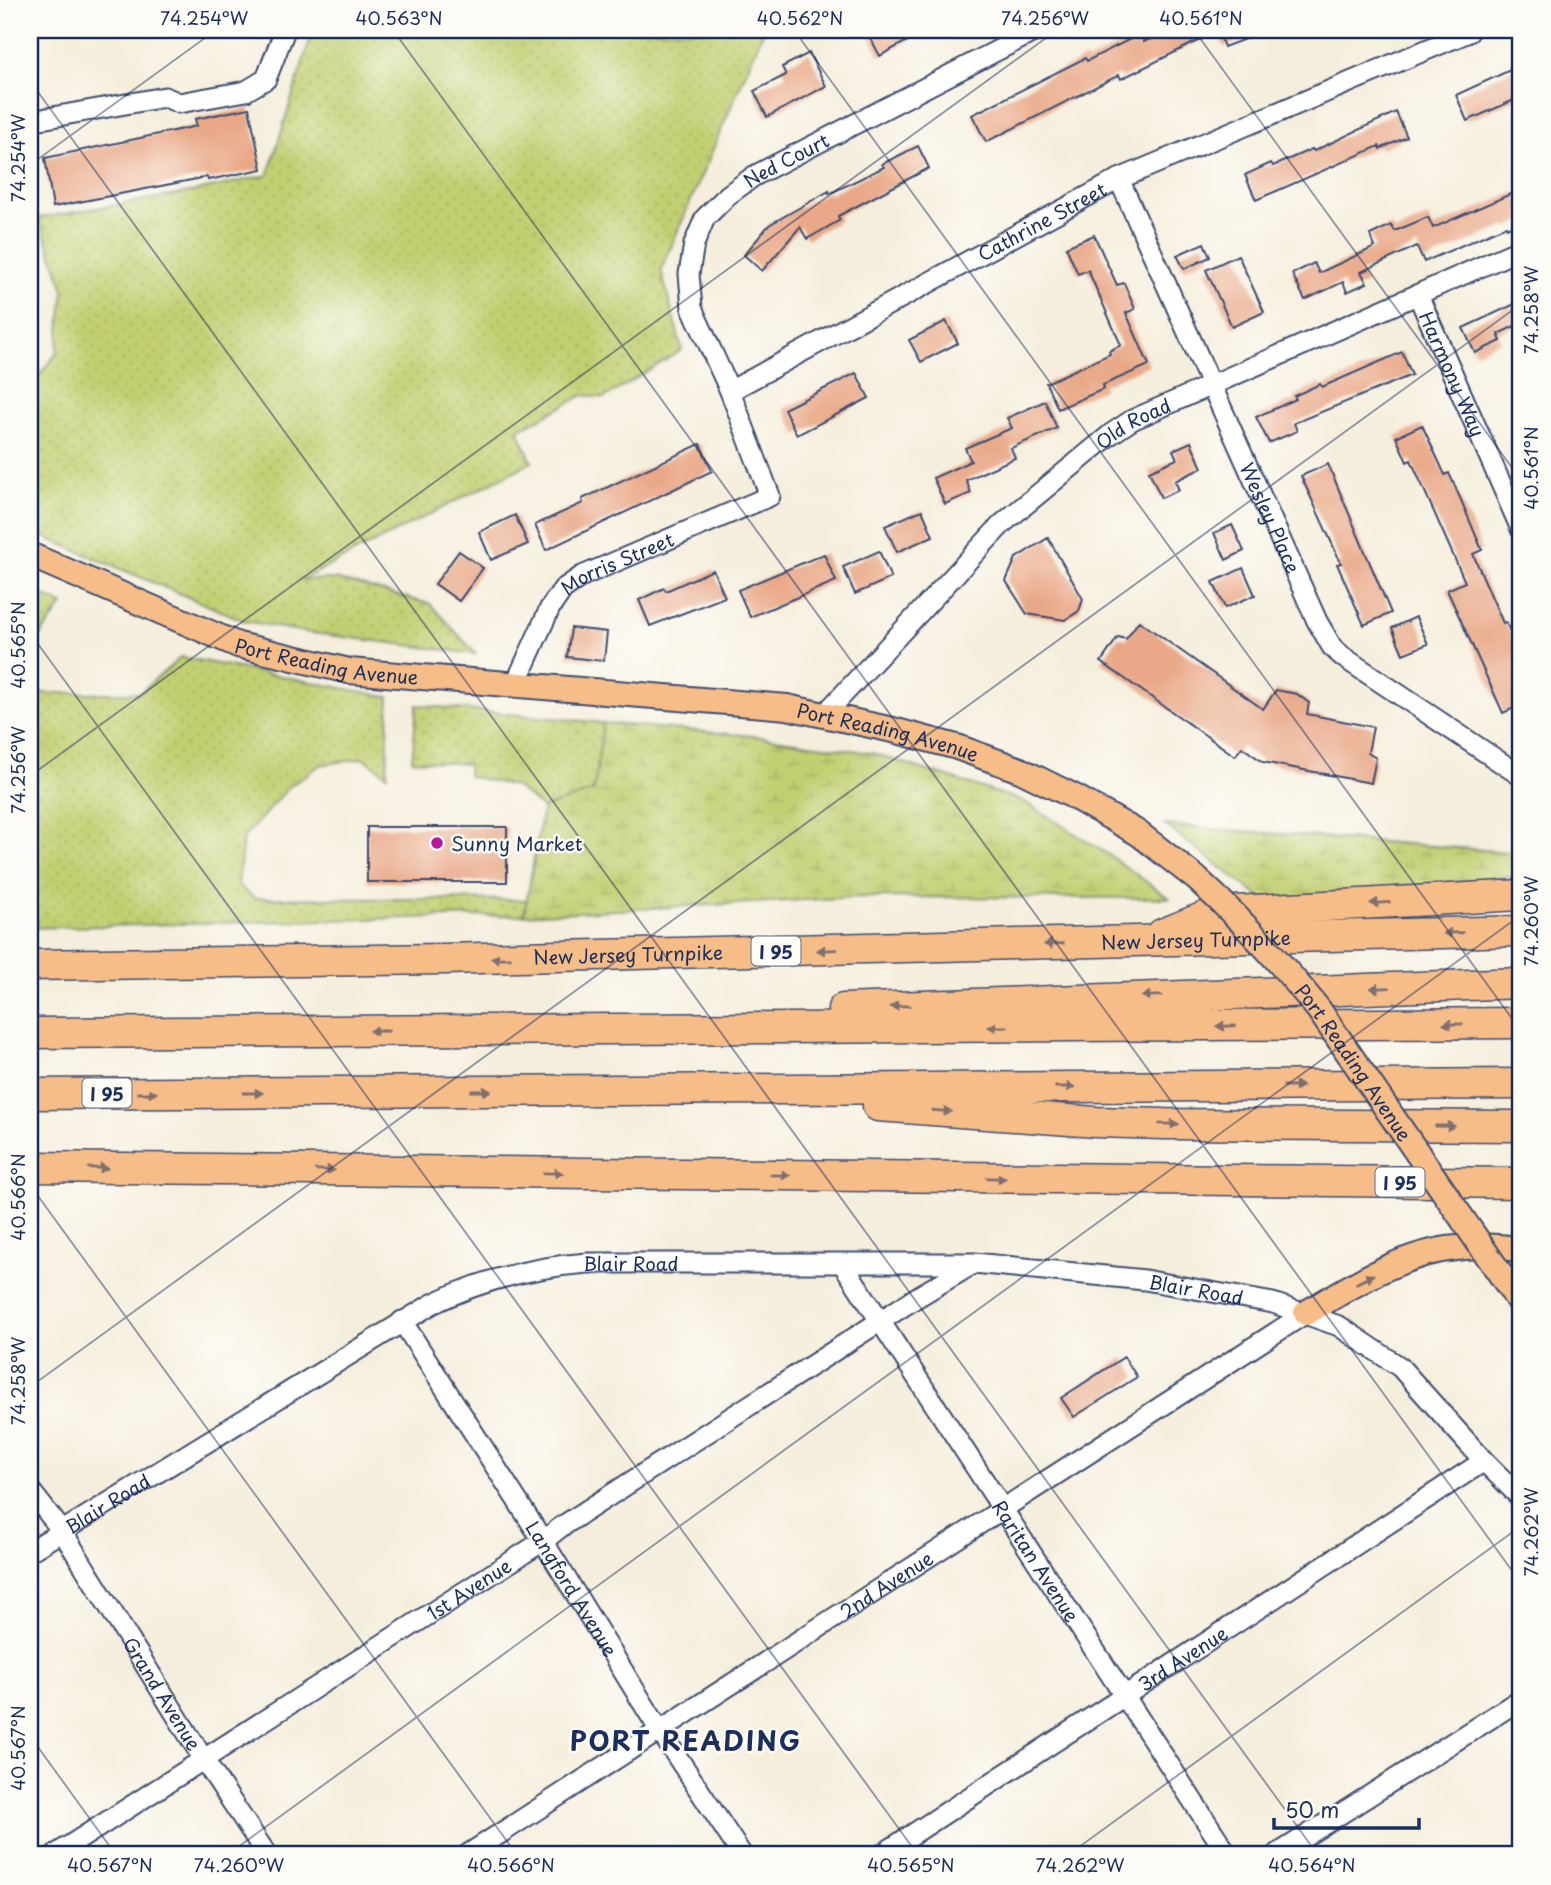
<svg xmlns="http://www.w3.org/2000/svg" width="1551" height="1885" font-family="'Playpen Sans',sans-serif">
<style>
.green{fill:url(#green-dots);stroke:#6e7f68;stroke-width:2}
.wetland{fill:url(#wetland-marsh);stroke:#6e7f68;stroke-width:2}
.building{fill:#e9a887}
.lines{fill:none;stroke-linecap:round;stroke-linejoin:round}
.minor-casing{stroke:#3c4c71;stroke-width:23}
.major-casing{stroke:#3c4c71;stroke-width:28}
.highway-casing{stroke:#3c4c71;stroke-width:33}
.minor{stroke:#fff;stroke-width:19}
.major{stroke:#f7bd88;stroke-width:24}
.highway{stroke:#f7bd88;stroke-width:30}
.major-bridge-casing{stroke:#3c4c71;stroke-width:28;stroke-linecap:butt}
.major-bridge{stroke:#f7bd88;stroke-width:24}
.oneway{fill:#7e6f71}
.ticks{fill:none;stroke:#1b2f5e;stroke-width:2;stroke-opacity:0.45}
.poi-dot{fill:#b5179e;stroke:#fdfcf7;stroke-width:2.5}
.labels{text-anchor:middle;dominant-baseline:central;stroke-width:5;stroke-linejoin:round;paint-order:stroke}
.shield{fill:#fdfcf7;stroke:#5f6c8c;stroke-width:2}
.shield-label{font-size:18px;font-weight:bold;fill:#1b2f5e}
.street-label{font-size:19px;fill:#1b2f5e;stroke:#fdfcf7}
.poi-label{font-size:19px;fill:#1b2f5e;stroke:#fdfcf7;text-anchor:start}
.district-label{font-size:26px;font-weight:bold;letter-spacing:2px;fill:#1b2f5e;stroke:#fdfcf7}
.neatline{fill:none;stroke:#1b2f5e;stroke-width:2.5}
.ticks-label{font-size:18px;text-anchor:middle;fill:#1b2f5e}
</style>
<defs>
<pattern id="green-dots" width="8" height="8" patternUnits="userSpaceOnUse" patternTransform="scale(1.75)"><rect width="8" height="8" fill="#c2cf71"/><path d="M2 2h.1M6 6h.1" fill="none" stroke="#a6b264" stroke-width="1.8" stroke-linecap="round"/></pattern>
<pattern id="wetland-marsh" width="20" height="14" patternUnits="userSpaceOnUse" patternTransform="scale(1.75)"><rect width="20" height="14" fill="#c2cf71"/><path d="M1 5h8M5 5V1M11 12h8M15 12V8" fill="none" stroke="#a6b264"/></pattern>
</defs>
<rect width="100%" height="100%" fill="#fdfcf7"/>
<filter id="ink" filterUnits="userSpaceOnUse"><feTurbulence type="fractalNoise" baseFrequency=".0143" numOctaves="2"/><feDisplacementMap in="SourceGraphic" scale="14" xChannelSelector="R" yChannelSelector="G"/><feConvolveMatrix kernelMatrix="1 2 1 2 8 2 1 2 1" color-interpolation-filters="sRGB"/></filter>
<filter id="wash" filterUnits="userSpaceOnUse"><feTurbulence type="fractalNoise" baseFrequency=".00686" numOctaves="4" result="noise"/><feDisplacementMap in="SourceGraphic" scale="28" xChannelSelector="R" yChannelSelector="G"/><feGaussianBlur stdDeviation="1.57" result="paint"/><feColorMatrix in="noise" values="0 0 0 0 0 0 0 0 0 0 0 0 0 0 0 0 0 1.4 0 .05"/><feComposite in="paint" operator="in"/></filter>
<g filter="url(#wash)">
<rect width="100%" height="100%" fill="#f5eedc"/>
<!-- green -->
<path class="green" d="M313,30H764L661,270L682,350L604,398L583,395L518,430L532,462L301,580L335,579L430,604L476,654L304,632L245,621L30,531V386L57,353L64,290L39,218L192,192L268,175Z
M30,589L63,605L30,649Z
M181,657L389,697L387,775L364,758L320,765L290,786L243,838L238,885L254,898L527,900L524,915L30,928V693H140Z
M417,705L603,723L594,791L543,808L514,786L468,776V764L412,760Z"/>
<!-- wetland -->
<path class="wetland" d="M603,723L754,736L872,753L1023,801L1112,857L1169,898L860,897L524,915L543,808L594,791Z
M1165,825L1521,853V876L1265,901Z"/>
<g id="blocks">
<!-- building -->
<path class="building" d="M866,30H927L880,56Z
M1169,30L1266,31L1224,47L1218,31L1121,79L1119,75L986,142L972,115L1085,58L1087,61L1140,34L1144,42Z
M809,53L826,86L767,117L754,91L786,75L782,67Z
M1521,65V97L1467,121L1456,95Z
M249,108L262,169L208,180L207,177L53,207L45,158L197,126L195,119Z
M1396,112L1407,137L1380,149L1379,146L1256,200L1245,175L1271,163L1273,166L1312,149L1314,151Z
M918,146L929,168L838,216L840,220L807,239L800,227L762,271L744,255L769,225L829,191V194L884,167L882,164Z
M1515,192L1521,205V221L1507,228L1506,226L1424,262L1417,246L1361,272L1367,283L1347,292L1343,282L1305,300L1292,274L1314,263L1319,273L1375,247L1370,235L1391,225L1395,231L1428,217L1433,228Z
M1094,235L1117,285L1124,283L1135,309L1126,313L1149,365L1103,385L1104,389L1058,409L1046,383L1110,354L1109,351L1121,345L1088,270L1078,274L1066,247Z
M1204,243L1210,257L1184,269L1177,255Z
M1238,255L1264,312L1232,327L1206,270Z
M1521,301V323L1498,334L1501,341L1475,353L1463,328Z
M946,321L958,343L921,362L909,340Z
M1402,352L1412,375L1294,423L1297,431L1269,443L1256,417L1296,399L1294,396L1320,384L1322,387Z
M856,373L869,398L797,435L784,409Z
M1045,401L1057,428L1011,448L1015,458L966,480L971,493L945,504L933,478L971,461L965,448L1012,428L1007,418Z
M1422,425L1445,475L1449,473L1461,500L1482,550L1473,554L1503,623L1506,622L1521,655V705L1503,713L1447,590L1465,582L1411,460L1407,462L1396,437Z
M1191,442L1202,468L1175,481L1179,490L1161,498L1149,471L1177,459L1173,450Z
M700,444L712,471L546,550L535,525L583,503L582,499Z
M1328,464L1391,613L1364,625L1337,564L1341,563L1301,476Z
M922,510L933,536L897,552L885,526Z
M515,515L528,544L491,560L479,532Z
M1232,525L1244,551L1226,560L1214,533Z
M1048,538L1083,599L1079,611L1065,620L1027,614L1006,581L1016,558Z
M459,551L483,568L459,601L435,584Z
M879,551L891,578L855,594L843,567Z
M824,554L836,581L750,617L738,590Z
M1243,568L1255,595L1225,608L1213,582Z
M713,570L725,597L650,626L639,600L664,588L666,591Z
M1416,617L1428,644L1403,654L1392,628Z
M1139,621L1263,709L1276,690L1297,694L1309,703L1307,714L1373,727L1368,753L1376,758L1371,783L1263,762L1242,747L1235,756L1101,662L1118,637L1126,639Z
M571,628L607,632L604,661L567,657Z
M367,827H507V882H367Z
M1124,1357L1137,1377L1074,1417L1061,1398Z"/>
</g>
</g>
<g filter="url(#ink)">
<use href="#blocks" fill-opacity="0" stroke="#3c4c71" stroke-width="2"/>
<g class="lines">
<defs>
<g id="minor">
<path d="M30,121L165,97L179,103L246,91L266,79L285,30"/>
<path id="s1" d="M1119,179L1317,621L1332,647L1343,657L1521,776"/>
<path id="s2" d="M1418,295L1521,529"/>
<path id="s3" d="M730,391L1119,179L1469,32"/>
<path id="s4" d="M515,685L550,608L563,589L582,576L770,496L730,391L692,308L689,274L694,244L705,218L728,195L754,176L1037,30"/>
<path id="s5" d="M824,715L1002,524L1111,434L1132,420L1521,249"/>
<path id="s6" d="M843,1264L1228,1855"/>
<path id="s7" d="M402,1321L543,1541L660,1731L742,1855"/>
<path id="s8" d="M30,1490L62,1531L204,1760L267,1855"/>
<path id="s9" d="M30,1551L432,1304C482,1280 532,1267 588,1263H974L1145,1280L1273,1303L1339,1326L1400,1367L1484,1461L1521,1498"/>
<path id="s10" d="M55,1855L543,1541L561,1527L919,1296L973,1264"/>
<path id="s11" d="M467,1855L1306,1313"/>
<path id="s12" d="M881,1855L1484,1461"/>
<path d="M1276,1855L1521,1699"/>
</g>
<g id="major">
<path id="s13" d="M30,555L238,645L349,671L787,707L893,730L957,747L1020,770L1075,797L1138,833L1197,879"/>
<path d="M1510,1288L1521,1305"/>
<path d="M1306,1313C1352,1286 1401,1253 1456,1248C1478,1245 1499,1247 1521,1249"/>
</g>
<g id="highway">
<path d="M1162,934L1217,912L1521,895"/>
<path id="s14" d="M30,965L444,959L1521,931"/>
<path d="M843,1009L1521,983"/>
<path d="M30,1033L1521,1023"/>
<path d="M30,1094L1521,1084"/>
<path d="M878,1106L1096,1122L1164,1124L1521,1126"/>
<path d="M30,1167L1521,1183"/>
</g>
</defs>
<!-- minor casing -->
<use href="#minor" class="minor-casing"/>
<!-- major casing -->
<use href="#major" class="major-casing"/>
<!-- highway casing -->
<use href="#highway" class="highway-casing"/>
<!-- minor -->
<use href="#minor" class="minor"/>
<!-- major -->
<use href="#major" class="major"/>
<!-- highway -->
<use href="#highway" class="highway"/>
<defs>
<g id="major-bridge">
<path id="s15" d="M1197,879C1244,922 1280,961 1319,1010L1510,1288"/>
</g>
</defs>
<!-- major-bridge casing -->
<use href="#major-bridge" class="major-bridge-casing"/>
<!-- major-bridge -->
<use href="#major-bridge" class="major-bridge"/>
</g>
<!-- one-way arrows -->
<defs><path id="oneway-solid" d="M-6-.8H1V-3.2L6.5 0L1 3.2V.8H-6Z" transform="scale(1.75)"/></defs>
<g class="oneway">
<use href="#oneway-solid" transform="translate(1380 903) rotate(177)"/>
<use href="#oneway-solid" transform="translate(1453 933) rotate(178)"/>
<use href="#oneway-solid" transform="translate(1054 944) rotate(178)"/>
<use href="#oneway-solid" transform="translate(827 950) rotate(178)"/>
<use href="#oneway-solid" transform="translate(501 958) rotate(179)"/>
<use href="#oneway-solid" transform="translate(1380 988) rotate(178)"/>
<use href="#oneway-solid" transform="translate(1152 996) rotate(178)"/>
<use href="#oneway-solid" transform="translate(900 1006) rotate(178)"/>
<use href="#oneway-solid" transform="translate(1453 1024) rotate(179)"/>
<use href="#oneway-solid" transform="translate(1226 1026) rotate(179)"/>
<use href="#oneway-solid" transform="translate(998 1027) rotate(180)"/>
<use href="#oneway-solid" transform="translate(379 1031) rotate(180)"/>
<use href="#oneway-solid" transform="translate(1293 1086)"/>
<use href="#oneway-solid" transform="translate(1065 1087)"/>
<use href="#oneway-solid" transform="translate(481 1091)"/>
<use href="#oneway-solid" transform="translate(147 1093)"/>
<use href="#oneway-solid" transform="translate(253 1093)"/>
<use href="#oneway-solid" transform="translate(942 1111) rotate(4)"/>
<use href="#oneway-solid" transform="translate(1169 1124) rotate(1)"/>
<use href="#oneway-solid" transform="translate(1445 1126)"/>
<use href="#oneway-solid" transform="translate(98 1168) rotate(1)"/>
<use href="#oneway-solid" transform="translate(325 1170) rotate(1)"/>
<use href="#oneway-solid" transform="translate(553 1173) rotate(1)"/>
<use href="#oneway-solid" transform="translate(780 1175) rotate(1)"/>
<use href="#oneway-solid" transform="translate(996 1178) rotate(1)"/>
<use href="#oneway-solid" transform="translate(1365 1279) rotate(-27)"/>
</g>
</g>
<!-- ticks -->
<path class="ticks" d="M393,30L1521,1583M794,30L1521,1031M1194,30L1521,480M30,81L1318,1855M30,165L216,30M30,633L918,1855M30,776L1057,30M30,1185L517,1855M30,1387L1521,304M30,1736L116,1855M227,1855L1521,915M1068,1855L1521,1526"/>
<!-- markers -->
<circle class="poi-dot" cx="437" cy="843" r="7"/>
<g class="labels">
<!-- shield labels -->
<g class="shield">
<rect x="751.5" y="936.5" width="49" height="29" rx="5"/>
<rect x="82.5" y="1078.5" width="49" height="29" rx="5"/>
<rect x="1375.5" y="1167.5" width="49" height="29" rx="5"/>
</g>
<g class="shield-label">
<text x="776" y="951">I 95</text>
<text x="107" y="1093">I 95</text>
<text x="1400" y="1182">I 95</text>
</g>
<!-- street labels -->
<g class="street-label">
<text stroke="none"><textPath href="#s4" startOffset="732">Ned Court</textPath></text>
<text stroke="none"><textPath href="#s3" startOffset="355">Cathrine Street</textPath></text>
<text stroke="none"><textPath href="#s2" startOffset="86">Harmony Way</textPath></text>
<text stroke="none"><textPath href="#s5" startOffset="427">Old Road</textPath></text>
<text stroke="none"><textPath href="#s1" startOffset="371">Wesley Place</textPath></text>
<text stroke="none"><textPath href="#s4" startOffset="168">Morris Street</textPath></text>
<text stroke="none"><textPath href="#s13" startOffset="317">Port Reading Avenue</textPath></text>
<text stroke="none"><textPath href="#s13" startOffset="884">Port Reading Avenue</textPath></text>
<text stroke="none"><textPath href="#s14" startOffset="1166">New Jersey Turnpike</textPath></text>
<text stroke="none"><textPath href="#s14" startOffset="598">New Jersey Turnpike</textPath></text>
<text stroke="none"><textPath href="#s15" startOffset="242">Port Reading Avenue</textPath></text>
<text stroke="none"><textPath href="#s9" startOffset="677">Blair Road</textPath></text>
<text stroke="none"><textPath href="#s9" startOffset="1244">Blair Road</textPath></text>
<text stroke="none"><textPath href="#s9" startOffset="91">Blair Road</textPath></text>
<text stroke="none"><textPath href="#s6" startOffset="354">Raritan Avenue</textPath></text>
<text stroke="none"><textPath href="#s11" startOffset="499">2nd Avenue</textPath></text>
<text stroke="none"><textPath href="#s7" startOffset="317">Langford Avenue</textPath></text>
<text stroke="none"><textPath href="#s10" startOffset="492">1st Avenue</textPath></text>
<text stroke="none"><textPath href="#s12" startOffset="360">3rd Avenue</textPath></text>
<text stroke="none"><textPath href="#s8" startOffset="243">Grand Avenue</textPath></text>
</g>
<!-- poi labels -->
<g class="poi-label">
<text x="451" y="843">Sunny Market</text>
</g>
<!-- district labels -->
<g class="district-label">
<text x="686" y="1740">PORT READING</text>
</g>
</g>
<!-- margin -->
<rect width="1551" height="1885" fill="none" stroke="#fdfcf7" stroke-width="77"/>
<!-- scale -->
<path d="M1274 1818v10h145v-10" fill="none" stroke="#1b2f5e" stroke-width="3.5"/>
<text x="1285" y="1818" font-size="21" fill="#1b2f5e" stroke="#fdfcf7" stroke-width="5" paint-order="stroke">50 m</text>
<rect x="38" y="38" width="1474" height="1808" class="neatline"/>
<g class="ticks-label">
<text x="204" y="25">74.254°W</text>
<text x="399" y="25">40.563°N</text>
<text x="800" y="25">40.562°N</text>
<text x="1045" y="25">74.256°W</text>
<text x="1201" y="25">40.561°N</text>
<text transform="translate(19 158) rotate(-90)" y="6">74.254°W</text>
<text transform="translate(1532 310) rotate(-90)" y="6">74.258°W</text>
<text transform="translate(1532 468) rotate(-90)" y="6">40.561°N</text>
<text transform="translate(19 645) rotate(-90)" y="6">40.565°N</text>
<text transform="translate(19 770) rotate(-90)" y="6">74.256°W</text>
<text transform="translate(1532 921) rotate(-90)" y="6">74.260°W</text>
<text transform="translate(19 1197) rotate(-90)" y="6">40.566°N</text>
<text transform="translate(19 1381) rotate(-90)" y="6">74.258°W</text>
<text transform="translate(1532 1532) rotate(-90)" y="6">74.262°W</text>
<text transform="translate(19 1748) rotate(-90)" y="6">40.567°N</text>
<text x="110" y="1872">40.567°N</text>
<text x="239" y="1872">74.260°W</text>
<text x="511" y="1872">40.566°N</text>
<text x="911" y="1872">40.565°N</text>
<text x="1080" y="1872">74.262°W</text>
<text x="1312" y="1872">40.564°N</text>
</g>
</svg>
